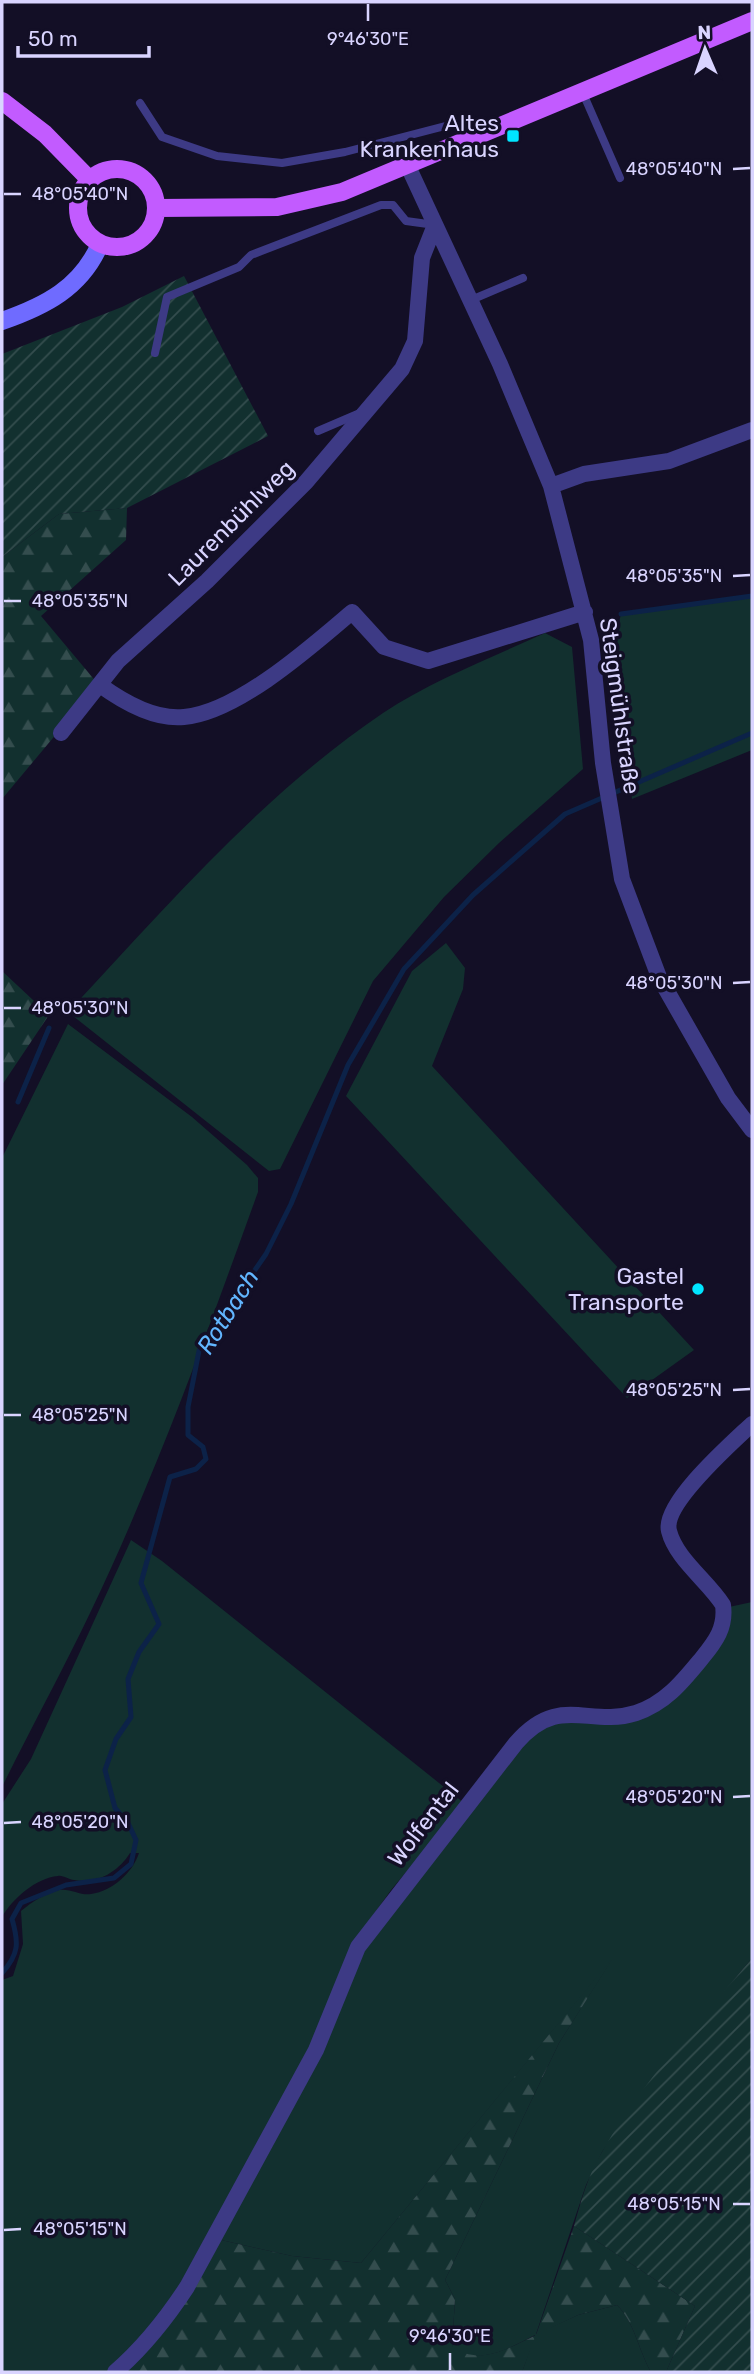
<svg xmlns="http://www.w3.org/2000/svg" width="754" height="2374" font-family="Rubik,sans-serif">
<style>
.grass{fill:#12302f}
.forest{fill:url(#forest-firs)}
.garden{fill:url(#garden-furrows)}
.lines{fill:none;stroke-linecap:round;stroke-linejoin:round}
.stream{stroke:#0c2248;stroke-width:5}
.lane{stroke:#3d3a85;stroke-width:8}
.street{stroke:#3d3a85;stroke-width:16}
.secondary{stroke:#6f6bff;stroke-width:18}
.primary{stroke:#c25bff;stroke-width:18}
.ticks{fill:none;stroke:#d9d4ff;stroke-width:2.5}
.poi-dot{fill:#00e5ff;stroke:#130f26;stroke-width:2.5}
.labels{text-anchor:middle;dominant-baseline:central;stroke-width:7;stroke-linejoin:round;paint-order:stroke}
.poi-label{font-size:23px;fill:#d9d4ff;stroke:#130f26;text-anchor:end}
.street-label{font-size:23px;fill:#d9d4ff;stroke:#130f26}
.water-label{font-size:24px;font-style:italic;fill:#62b6ff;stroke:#130f26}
.ticks-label{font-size:18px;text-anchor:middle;fill:#d9d4ff;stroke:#130f26;stroke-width:7;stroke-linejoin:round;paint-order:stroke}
</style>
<defs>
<pattern id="forest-firs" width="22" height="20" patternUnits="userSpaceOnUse" patternTransform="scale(1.75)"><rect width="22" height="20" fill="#12302f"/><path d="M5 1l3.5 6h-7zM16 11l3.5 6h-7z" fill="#344d4e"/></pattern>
<pattern id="garden-furrows" width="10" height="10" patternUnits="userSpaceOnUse" patternTransform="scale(1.75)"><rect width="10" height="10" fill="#12302f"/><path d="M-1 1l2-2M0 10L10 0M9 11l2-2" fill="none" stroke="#344d4e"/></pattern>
</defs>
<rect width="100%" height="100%" fill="#130f26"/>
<!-- grass -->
<path class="grass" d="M752,596V750L632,799L613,647L621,614Z
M545,633L572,647L583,769L499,843L444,897L373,981L280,1169L269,1171L68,1012C167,906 262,795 383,713C433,680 491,658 545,633Z
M446,943L465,968L463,989L432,1066L694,1350L627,1398L346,1096L412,971Z
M68,1024L192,1117L247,1165L258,1178V1192C207,1333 156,1475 91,1611C63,1670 31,1728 2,1787V1158Z
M131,1540L162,1561L464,1803L391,1890L356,1939L311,2046L186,2283L115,2372H2V1980L13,1976L23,1944L21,1911C32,1902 45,1893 59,1890C70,1888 81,1896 91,1894C113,1891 133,1872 139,1853H130C119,1871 97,1885 74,1880C69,1880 63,1875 58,1876C36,1878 12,1899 2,1917V1804L31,1759Z
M752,1602V1958L647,2086L602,2152L586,2185L536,2334L578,2315L617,2305C635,2323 638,2349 651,2372H522L535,2335C508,2349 480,2366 452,2348L455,2299L445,2280L559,2043L612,1959L361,2263L292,2256L221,2240L363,1949L533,1728L663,1705L729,1607Z"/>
<!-- forest -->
<path class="forest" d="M127,508L126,540L41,616L98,684L2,799V557L59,514Z
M2,971L49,1015L2,1085Z
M617,1952L559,2043L445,2280L455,2299L452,2347C480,2366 509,2348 536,2335L574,2226L695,2306L666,2372H651C638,2349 635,2323 617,2305L578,2315L536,2335L522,2372H120L221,2240L292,2256L361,2263Z"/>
<!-- garden -->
<path class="garden" d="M184,276L268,436L127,508L59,514L2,557V354L122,307Z
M752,1958V2372H666L695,2306L574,2226C581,2201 588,2175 602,2152C642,2081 701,2020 752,1958Z"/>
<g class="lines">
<!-- stream -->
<path class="stream" d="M621,614L752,596
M18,1102L49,1028
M2,1973C19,1954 19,1943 12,1919L21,1903L66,1885L114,1878L131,1864L136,1840L128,1823L115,1808L105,1770L116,1739L131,1717L128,1679L139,1652L159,1624L141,1583L170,1477L196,1469L206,1459L203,1447L188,1435V1407L199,1351L266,1254L291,1204L348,1065L404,969L473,895L565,814L752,733"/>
<!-- lane -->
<path class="lane" d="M582,91L620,178
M140,103L162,137L217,156L282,163L345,152L453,124L463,128L468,137
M471,300L523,278
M155,353L167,297L239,267L251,255L381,205H393L406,221L435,225
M318,431L360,413"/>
<!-- street -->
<path class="street" d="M407,164L500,364L551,486L591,640L603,763L622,879L659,977L728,1098L752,1130
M551,486L584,474L669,461L752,430
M100,685C122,701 155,720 184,717C237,713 312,646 352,612L384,647L428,661L585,612
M61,733L118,661L207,581L306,482L402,369L415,341L422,258L435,225
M115,2372C144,2347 166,2319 187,2287L316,2050L358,1947L516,1743C559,1693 588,1728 636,1713C666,1703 683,1681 702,1658C716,1641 726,1627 723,1605C708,1581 676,1559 669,1531C662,1504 732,1443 752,1424"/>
<!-- secondary -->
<path class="secondary" d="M2,321C45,306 81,288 100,244"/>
<!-- primary -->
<path class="primary" d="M2,101L45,134L90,180
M78 208a39 39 0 1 1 78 0a39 39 0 1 1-78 0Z
M157,208L277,207L342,192L752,21"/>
</g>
<!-- ticks -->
<path class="ticks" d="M368,4V21M733,169L750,168M4,194H21M733,576L750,575M4,601H21M733,983L750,982M4,1008H21M733,1390L750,1389M4,1415H21M733,1797L750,1796M4,1823L21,1822M733,2204H750M4,2230L21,2229M450,2353V2370"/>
<!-- markers -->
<g class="poi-dot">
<rect x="506" y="129" width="14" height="14" rx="3.5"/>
<circle cx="698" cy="1289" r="7"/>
</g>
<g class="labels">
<!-- poi labels -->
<g class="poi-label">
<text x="499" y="123">Altes<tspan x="499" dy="26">Krankenhaus</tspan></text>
<text x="684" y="1276">Gastel<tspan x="684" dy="26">Transporte</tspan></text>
</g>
<!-- street labels -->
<g class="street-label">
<text transform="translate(231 523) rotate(-45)">Laurenbühlweg</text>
<text transform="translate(620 706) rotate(82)">Steigmühlstraße</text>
<text transform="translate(423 1824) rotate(-52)">Wolfental</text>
</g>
<!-- water labels -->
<g class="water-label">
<text transform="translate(228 1312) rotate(-58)">Rotbach</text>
</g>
</g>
<g class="ticks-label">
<text x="368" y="45">9°46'30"E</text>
<text x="674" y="175">48°05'40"N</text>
<text x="80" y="200">48°05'40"N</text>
<text x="674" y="582">48°05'35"N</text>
<text x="80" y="607">48°05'35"N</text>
<text x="674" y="989">48°05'30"N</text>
<text x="80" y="1014">48°05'30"N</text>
<text x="674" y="1396">48°05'25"N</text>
<text x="80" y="1421">48°05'25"N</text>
<text x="674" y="1803">48°05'20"N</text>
<text x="80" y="1828">48°05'20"N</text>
<text x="674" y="2210">48°05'15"N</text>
<text x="80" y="2235">48°05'15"N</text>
<text x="450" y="2342">9°46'30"E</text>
</g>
<!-- border -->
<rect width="754" height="2374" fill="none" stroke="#d9d4ff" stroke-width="7"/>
<!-- north arrow -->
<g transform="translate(705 49) rotate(358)" stroke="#130f26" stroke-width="5" paint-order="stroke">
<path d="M0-5L12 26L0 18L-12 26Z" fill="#d9d4ff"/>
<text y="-10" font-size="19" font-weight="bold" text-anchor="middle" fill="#d9d4ff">N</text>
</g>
<!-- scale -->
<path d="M18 46v10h131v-10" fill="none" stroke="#d9d4ff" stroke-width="3.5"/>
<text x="28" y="46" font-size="21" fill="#d9d4ff" stroke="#130f26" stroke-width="5" paint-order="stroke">50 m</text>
</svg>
